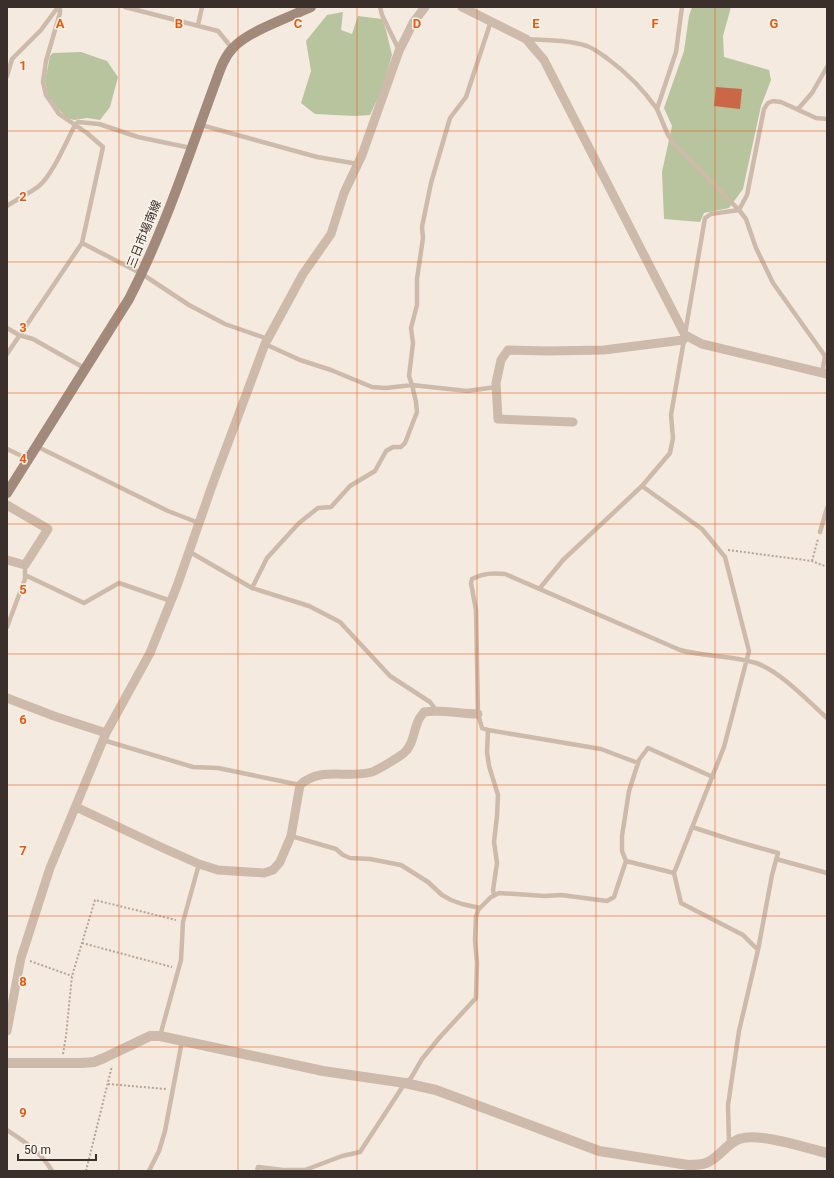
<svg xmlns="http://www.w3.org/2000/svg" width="834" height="1178" font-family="Roboto,'Noto Sans JP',sans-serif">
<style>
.green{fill:#b8c49e}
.building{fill:#ca6747}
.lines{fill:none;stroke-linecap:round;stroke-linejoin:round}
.path{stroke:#b9a494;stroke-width:2;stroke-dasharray:2 2;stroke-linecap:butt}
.service{stroke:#cdbaaa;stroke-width:4.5}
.minor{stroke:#cdbaaa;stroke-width:9}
.tertiary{stroke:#cdbaaa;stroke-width:10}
.secondary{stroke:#a1897b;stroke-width:10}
.grid{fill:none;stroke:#e8590c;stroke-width:1;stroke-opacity:0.55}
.labels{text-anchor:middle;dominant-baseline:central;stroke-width:3;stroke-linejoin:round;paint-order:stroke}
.street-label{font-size:12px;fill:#3a2f2a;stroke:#fbf4ec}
.grid-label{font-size:13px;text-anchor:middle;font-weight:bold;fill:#e8590c;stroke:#fbf4ec;stroke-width:3;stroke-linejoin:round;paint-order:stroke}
</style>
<rect width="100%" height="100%" fill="#f4eadf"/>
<!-- green -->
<path class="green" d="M692,7H731L723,36L724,57L769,70L771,80L761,106L743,189L729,208L704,213L700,222L664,219L662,172L672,126L664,108L684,51L689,16Z
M343,12L341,30L352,34L358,16L382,19L386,30L392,55L382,89L370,115L355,116L315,114L301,103L311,71L306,41L327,15Z
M81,52L107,61L118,77L110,107L100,120L87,118L74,120L67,118L58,109L48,95L45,81L50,56L53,53Z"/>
<!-- building -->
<path class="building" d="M716,87L742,89L740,109L714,106Z"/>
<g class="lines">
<!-- path -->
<path class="path" d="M728,550L812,561L827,567
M812,561L818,539
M82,943L172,967
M30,961L72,976
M63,1054L66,1036L72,976L95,900L176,920
M108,1084L166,1089
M86,1171L112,1066"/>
<!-- service -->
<path class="service" d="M60,7V13L46,61L43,82L46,95L59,114L87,133L103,147L82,243
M125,7L218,31L232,48
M380,7L382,15L399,50
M682,7L676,52L657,109L668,135L675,145L739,210L746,219L756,248L773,283L825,356L822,373
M198,25L202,7
M526,39C546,40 568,40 587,46C595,49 601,54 608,59C627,73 643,89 657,109
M7,76L12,59L41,30L58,7
M798,109L812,93L827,67
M201,125L317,157L358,164
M7,206C17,199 30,193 39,186C53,174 66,142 75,125L78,122L99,124L138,137L191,148
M7,328L19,335L33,339L86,369
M265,344L300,360L331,370L372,387L386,388L412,385L409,376L413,343L411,328L417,305V279L423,238L422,227L431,183L450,118L466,97L491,21
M7,354L82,243L142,274L189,305L225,324L268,339
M36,446L168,511L199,523
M7,449L28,459
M820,532L827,508
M190,552L252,588L309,606L340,622L390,676L430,702L436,710
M25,575L84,603L119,583L171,601
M252,588L267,558L299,523L318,508L331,507L350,486L375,471L386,451L393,447H401L405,443L417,412L416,402L412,385L467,391L496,387
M540,588L563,560L642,486
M7,627L25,579V565
M488,730L487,752L489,766L498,795L497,816L494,842L497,863L493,890L494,896
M103,740L193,767L218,768L300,785
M638,763L601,749L488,730L482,728L478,714L476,610L471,583L472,579C483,573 493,573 505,574L680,650C705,657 732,655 756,663C780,671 808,701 827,718
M692,827L732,840L778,853L772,875L758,950
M291,836L336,849L343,855L350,858L370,859L401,865L428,882L442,895L451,900L462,904L480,908
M776,859L827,873
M626,861L674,873
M160,1036L181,960L183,922L199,864
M7,1130C25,1142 41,1152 52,1171
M729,1144L728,1105L739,1031L758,950L743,935L681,903L674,873L724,747L749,651L725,557L702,529L642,486L670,453L673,438L671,415L705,218L711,214L739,210L747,195L764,109L768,103L773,101L781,102L816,118L827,119
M149,1171L159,1151L165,1131L182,1041
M257,1171L258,1167L283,1170H305L342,1156L360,1152L405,1083L411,1078L422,1059L440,1037L476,998L477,963L475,940L476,917L478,910L491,897L499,893L545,896L561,895L607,901L614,897L626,861L622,851V836L629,791L639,760L648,748L713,777"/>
<!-- minor -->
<path class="minor" d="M462,7L526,39L544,60L685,335L702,344L827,374
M573,422L498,419L496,383L501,360L508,350L547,351L604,350L683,340
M7,505L48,529L25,565L7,560
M7,698L54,716L106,733
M76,807L163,848L199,864L218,870L264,873L273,870L280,862L291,836L300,785C321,766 347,779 372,772C378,770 399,757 404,753C414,744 413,731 419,719C420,717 423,714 424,712C442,709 460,714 478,714
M7,1031L21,958L50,868L106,733L150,653L177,586L213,483L265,344L303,274L331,234L344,193L362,155L399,51L413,23L425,7"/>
<!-- tertiary -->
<path class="tertiary" d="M7,1063H82L94,1062L104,1058L150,1036H160L323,1071L405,1083L436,1090L599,1151L688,1165C694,1165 701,1165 706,1163C719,1158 726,1144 739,1139C760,1132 805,1148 827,1153"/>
<!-- secondary -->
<path class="secondary" d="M7,493L129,299C165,229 189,154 216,81C220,70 224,57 233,48C248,31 290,17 311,7"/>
</g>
<!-- grid -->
<path class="grid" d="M119,7V1171M238,7V1171M357,7V1171M477,7V1171M596,7V1171M715,7V1171M7,131H827M7,262H827M7,393H827M7,524H827M7,654H827M7,785H827M7,916H827M7,1047H827"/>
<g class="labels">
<!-- street labels -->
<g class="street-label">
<text transform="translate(144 234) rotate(-68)">三日市場南線</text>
</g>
</g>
<g class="grid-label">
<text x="60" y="28">A</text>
<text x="179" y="28">B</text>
<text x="298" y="28">C</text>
<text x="417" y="28">D</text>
<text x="536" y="28">E</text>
<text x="655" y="28">F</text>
<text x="774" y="28">G</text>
<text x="23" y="70">1</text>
<text x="23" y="201">2</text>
<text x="23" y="332">3</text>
<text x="23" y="463">4</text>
<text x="23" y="594">5</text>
<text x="23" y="724">6</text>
<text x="23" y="855">7</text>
<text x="23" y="986">8</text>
<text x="23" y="1117">9</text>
</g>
<!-- border -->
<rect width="834" height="1178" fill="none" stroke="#3a2f2a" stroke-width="16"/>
<!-- scale -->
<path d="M18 1154v6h78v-6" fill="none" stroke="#3a2f2a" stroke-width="2"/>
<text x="24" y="1154" font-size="12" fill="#3a2f2a" stroke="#fbf4ec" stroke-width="3" paint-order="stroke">50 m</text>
</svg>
